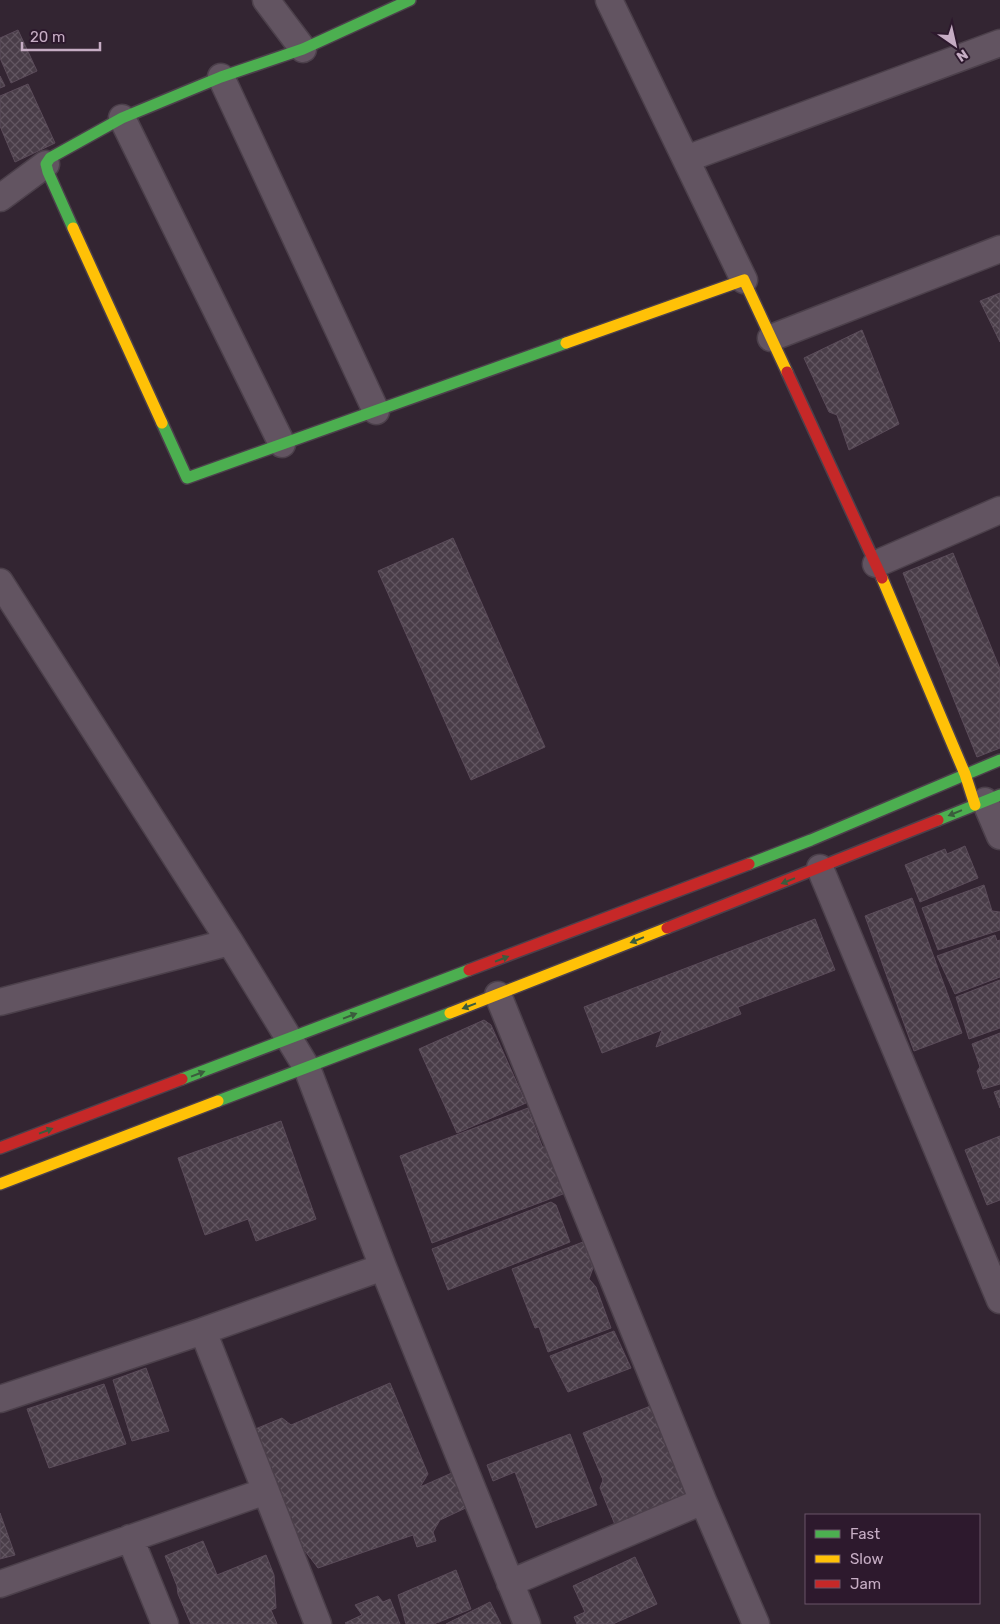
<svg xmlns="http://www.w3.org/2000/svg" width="1000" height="1624" font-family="Rubik,sans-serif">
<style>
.building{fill:url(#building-cross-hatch);stroke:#5b4c5a}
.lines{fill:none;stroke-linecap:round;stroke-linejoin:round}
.street-casing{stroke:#4c404b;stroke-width:29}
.fast-casing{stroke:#4c404b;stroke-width:14}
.slow-casing{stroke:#4c404b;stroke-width:14}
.jam-casing{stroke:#4c404b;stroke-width:14}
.street{stroke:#625461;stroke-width:26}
.fast{stroke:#4caf50;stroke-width:11}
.slow{stroke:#ffc107;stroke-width:11}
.jam{stroke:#c62828;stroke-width:11}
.oneway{fill:#3b5c3d}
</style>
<defs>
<pattern id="building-cross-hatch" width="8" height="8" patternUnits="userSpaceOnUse" patternTransform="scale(1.25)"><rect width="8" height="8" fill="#493d48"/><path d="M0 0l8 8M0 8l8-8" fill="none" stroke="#625661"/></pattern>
</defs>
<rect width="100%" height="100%" fill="#332532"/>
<!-- building -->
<path class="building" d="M18,30L37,71L11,83L0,58V38Z
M0,76L5,86L0,88Z
M28,84L55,143L15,162L0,126V96Z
M1000,293V342L980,301Z
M862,330L899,424L849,450L837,415L829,412L804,358Z
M453,538L545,747L471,780L378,571Z
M953,553L1000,669V748L977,757L903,573Z
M965,846L978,878L920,902L905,865L945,849L947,854Z
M984,885L992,911L1000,912V930L938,950L922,908Z
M912,898L962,1033L914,1051L865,916Z
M815,919L835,970L738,1007L741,1014L656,1047L662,1030L602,1053L584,1007Z
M995,935L997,941L1000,940V977L955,994L937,956Z
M1000,980V1028L969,1039L956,997Z
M484,1020L491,1025L526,1103L457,1133L419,1049Z
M1000,1033V1084L983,1089L977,1071L980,1067L972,1044Z
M1000,1090V1108L994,1092Z
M528,1108L542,1146L547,1149L563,1194L432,1243L400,1156Z
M281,1121L316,1219L256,1241L248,1219L205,1235L178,1158Z
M1000,1136V1200L987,1205L965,1150Z
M551,1202L556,1205L570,1242L448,1290L432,1249Z
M583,1242L593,1268L589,1279L596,1287L611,1328L548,1352L539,1327L535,1328L512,1269Z
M614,1331L631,1368L568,1392L550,1356Z
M146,1368L169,1431L132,1441L113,1380Z
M390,1383L428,1474L420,1487L454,1472L470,1506L440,1520L433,1532L436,1541L417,1547L413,1535L318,1568L289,1530L248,1432L282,1418L291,1425Z
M104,1384L126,1444L49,1468L27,1409Z
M653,1405L691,1503L618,1532L600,1488L603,1480L583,1433Z
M570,1434L597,1505L536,1528L515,1472L493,1481L487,1465Z
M0,1513L15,1555L0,1559Z
M203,1541L217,1575L266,1555L274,1575L276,1608L271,1610L277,1624H191L178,1594L177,1586L165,1556Z
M635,1557L657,1604L613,1624H577L574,1617L585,1612L573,1586Z
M456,1570L471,1609L434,1624H406L398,1595Z
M378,1596L383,1602L390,1599L400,1624H347L345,1623L362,1615L355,1605Z
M490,1602L501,1624H446Z"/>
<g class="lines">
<defs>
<path id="street" d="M266,0L303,49
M609,0L744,280
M221,77L376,411
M122,118L282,444
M686,159L1000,43
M0,198L46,164
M771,338L1000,249
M876,564L1000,510
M0,582L230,942L307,1068L383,1267L527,1624
M985,801L1000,836
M820,868L1000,1300
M498,995L703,1501L756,1624
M0,1002L230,942
M203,1331L383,1267
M0,1399L203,1331L318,1624
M130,1538L165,1624
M510,1583L703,1501
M0,1584L266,1491"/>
<path id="fast" d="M73,228L48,172L46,164L50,158L122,118L221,77L303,49L410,0
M162,423L187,478L566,343
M938,820L1000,795
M749,864L811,840L1000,760
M182,1079L469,970
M218,1101L450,1013"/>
<path id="slow" d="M73,228L162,423
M566,343L744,280L787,372
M882,578L965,774L975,805
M450,1013L667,928
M0,1184L218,1101"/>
<path id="jam" d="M787,372L882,578
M667,928L938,820
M469,970L749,864
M0,1148L182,1079"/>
</defs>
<!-- street casing -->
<use href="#street" class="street-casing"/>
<!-- fast casing -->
<use href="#fast" class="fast-casing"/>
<!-- slow casing -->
<use href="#slow" class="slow-casing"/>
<!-- jam casing -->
<use href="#jam" class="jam-casing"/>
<!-- street -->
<use href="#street" class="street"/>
<!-- fast -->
<use href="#fast" class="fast"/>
<!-- slow -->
<use href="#slow" class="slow"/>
<!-- jam -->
<use href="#jam" class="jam"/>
</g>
<!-- one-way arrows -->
<defs><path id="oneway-solid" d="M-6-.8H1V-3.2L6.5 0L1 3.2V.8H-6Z" transform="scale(1.25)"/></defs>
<g class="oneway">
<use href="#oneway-solid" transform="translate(955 813) rotate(158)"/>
<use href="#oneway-solid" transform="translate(788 881) rotate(158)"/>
<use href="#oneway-solid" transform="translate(637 940) rotate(158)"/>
<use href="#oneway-solid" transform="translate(502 959) rotate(-21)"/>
<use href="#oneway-solid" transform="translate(469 1006) rotate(159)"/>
<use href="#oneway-solid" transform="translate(350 1016) rotate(-21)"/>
<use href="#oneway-solid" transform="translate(198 1074) rotate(-21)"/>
<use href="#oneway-solid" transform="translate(46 1131) rotate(-21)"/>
</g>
<!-- legend -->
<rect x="805" y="1514" width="175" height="90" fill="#2d192d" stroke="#6a5469"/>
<rect x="815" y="1530" width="25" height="8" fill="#4caf50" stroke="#6a5469"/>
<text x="850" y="1539" font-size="15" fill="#c6adc4">Fast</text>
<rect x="815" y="1555" width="25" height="8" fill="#ffc107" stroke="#6a5469"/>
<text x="850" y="1564" font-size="15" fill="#c6adc4">Slow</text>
<rect x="815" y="1580" width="25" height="8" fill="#c62828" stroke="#6a5469"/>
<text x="850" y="1589" font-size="15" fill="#c6adc4">Jam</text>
<!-- north arrow -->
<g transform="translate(955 45) rotate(146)" stroke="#2d192d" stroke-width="4" paint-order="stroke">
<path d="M0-4L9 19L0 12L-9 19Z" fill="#c6adc4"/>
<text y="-8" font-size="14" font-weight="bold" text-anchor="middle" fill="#c6adc4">N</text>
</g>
<!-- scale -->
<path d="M22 42v8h78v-8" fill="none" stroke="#c6adc4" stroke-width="2.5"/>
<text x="30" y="42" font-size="15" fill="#c6adc4" stroke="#2d192d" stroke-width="4" paint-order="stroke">20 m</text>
</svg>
